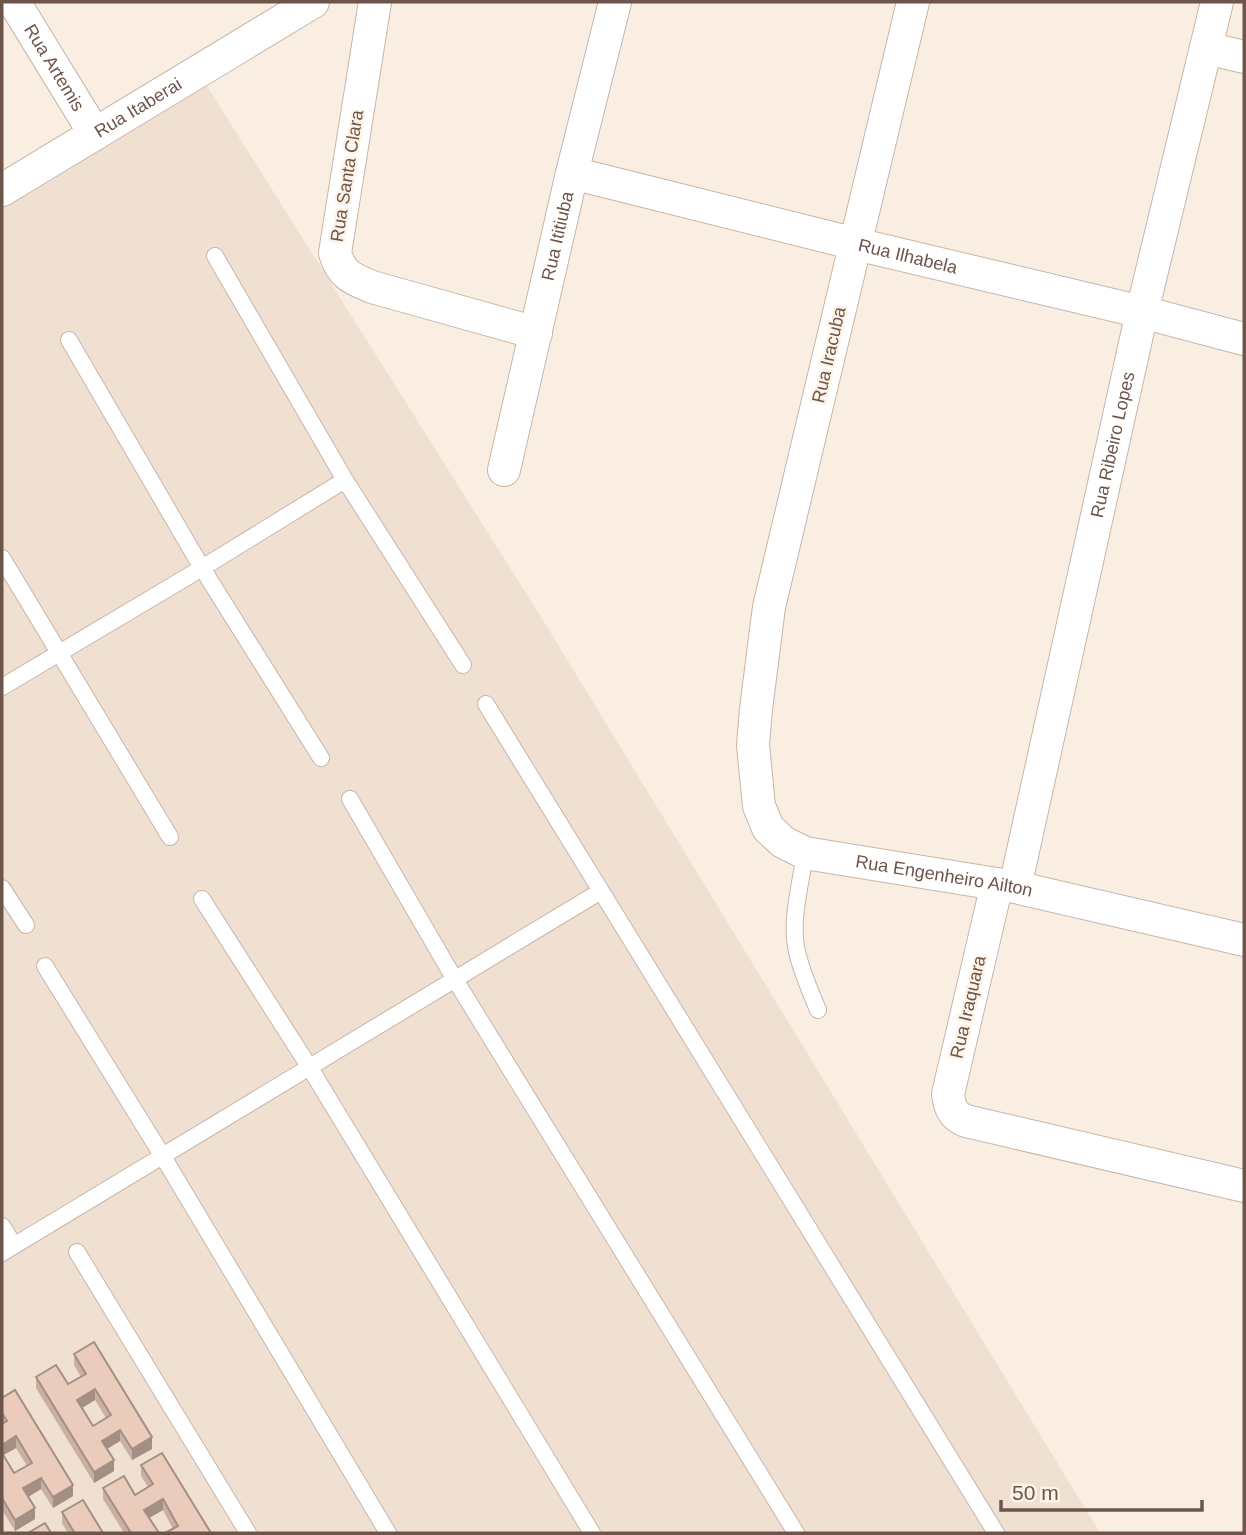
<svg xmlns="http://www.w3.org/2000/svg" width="1246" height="1535" font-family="Arial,sans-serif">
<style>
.residential{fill:#f0e0d1}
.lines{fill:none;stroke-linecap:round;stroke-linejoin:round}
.lane-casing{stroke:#c8b6aa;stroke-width:18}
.street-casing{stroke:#c8b6aa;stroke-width:34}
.lane{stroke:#fff;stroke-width:16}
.street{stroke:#fff;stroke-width:32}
.wall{fill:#caafa2;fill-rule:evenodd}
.shaded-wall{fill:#a48f84}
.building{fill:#ebccbc;stroke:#a48f84;stroke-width:2;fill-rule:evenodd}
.labels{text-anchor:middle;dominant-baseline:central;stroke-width:5;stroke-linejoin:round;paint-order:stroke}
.street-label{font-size:18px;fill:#6d554b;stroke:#fdf3e7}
</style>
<rect width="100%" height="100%" fill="#f9eee1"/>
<!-- residential -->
<path class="residential" d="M203,80L549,630L1100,1533H2V201Z"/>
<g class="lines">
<defs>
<path id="lane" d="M215,256L345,480L463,665
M69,340L202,568L321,758
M2,558L170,837
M2,687L202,568L345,480
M486,704L996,1533
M350,799L454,978L796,1533
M805,853C801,883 791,917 796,947C800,969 810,990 818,1010
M2,888L26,925
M202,899L310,1068L592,1533
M45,966L162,1155L388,1533
M2,1226L14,1245
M77,1252L248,1533
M2,1253L601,891"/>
<g id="street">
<path id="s1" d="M14,2L95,134"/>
<path d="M375,2L335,253C341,275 353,279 372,287L536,333"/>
<path id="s2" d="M913,2L769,607L756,709L753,745L759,806L768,828L783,842L805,853L1015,887L1244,940"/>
<path d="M1206,48L1244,57"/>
<path id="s3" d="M572,173L856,244L1142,312L1244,339"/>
<path id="s4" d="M2,190L313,2"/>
<path id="s5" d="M504,470L572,173L615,2"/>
<path d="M997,884L948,1094C950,1108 953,1116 966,1121L1244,1186"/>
<path id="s6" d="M1015,887L1142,312L1217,2"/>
</g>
</defs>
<!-- lane casing -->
<use href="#lane" class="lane-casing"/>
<!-- street casing -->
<use href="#street" class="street-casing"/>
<!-- lane -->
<use href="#lane" class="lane"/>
<!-- street -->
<use href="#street" class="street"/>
</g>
<!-- wall -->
<path class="wall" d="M74,1354L152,1449L132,1460L120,1441L107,1449L114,1471L94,1483L36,1388V1377L68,1384L81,1377L74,1365ZM95,1400L106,1418L93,1426L82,1408Z
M2,1398L73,1496L53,1508L41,1489L28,1497L35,1519L15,1531L2,1510ZM16,1448L27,1466L14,1473L3,1455Z
M141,1465L211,1533L173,1529L163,1510L149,1518L159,1533H124L103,1499V1488L135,1495L148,1487L141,1476Z
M62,1512L103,1533H68L62,1523Z"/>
<!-- shaded-wall -->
<path class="shaded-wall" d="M95,1389V1400L77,1411V1400Z
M120,1430V1441L102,1452V1441Z
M16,1436V1448L2,1456V1445Z
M152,1437V1449L132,1460V1449Z
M114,1460V1471L94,1483V1472Z
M41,1478V1489L23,1500V1488Z
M73,1485V1496L53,1508V1497Z
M163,1499V1510L144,1521V1510Z
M35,1508V1519L15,1531V1520Z"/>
<!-- building -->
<path class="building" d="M94,1342L152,1437L132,1449L120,1430L102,1441L114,1460L94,1472L36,1377L56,1365L68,1384L86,1374L74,1354ZM95,1389L111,1415L93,1426L77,1400Z
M15,1390L73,1485L53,1497L41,1478L23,1488L35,1508L15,1520L2,1498V1453L14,1473L32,1463L16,1436L2,1445V1424L7,1421L2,1413V1398Z
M162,1453L211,1533H165L178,1526L163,1499L144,1510L159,1533H131L103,1488L124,1476L135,1495L153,1484L141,1465Z
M83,1500L103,1533H72L74,1532L62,1512Z
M45,1523L51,1533H28Z"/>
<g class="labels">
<!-- street labels -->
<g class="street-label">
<text stroke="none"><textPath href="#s1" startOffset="77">Rua Artemis</textPath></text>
<text stroke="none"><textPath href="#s4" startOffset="159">Rua Itaberai</textPath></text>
<text transform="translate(347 176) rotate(-81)">Rua Santa Clara</text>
<text stroke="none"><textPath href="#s5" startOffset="240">Rua Ititiuba</textPath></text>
<text stroke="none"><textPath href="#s3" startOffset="346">Rua Ilhabela</textPath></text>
<text transform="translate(829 355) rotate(-77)">Rua Iracuba</text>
<text stroke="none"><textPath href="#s6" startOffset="453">Rua Ribeiro Lopes</textPath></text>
<text stroke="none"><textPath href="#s2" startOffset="1032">Rua Engenheiro Ailton</textPath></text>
<text transform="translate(968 1007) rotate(-77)">Rua Iraquara</text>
</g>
</g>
<!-- border -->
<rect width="1246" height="1535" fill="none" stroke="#6d554b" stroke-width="7"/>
<!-- scale -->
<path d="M1001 1500v10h201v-10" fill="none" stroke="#6d554b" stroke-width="3.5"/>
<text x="1012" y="1500" font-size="21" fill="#6d554b" stroke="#fdf3e7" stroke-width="5" paint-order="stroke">50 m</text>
</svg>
